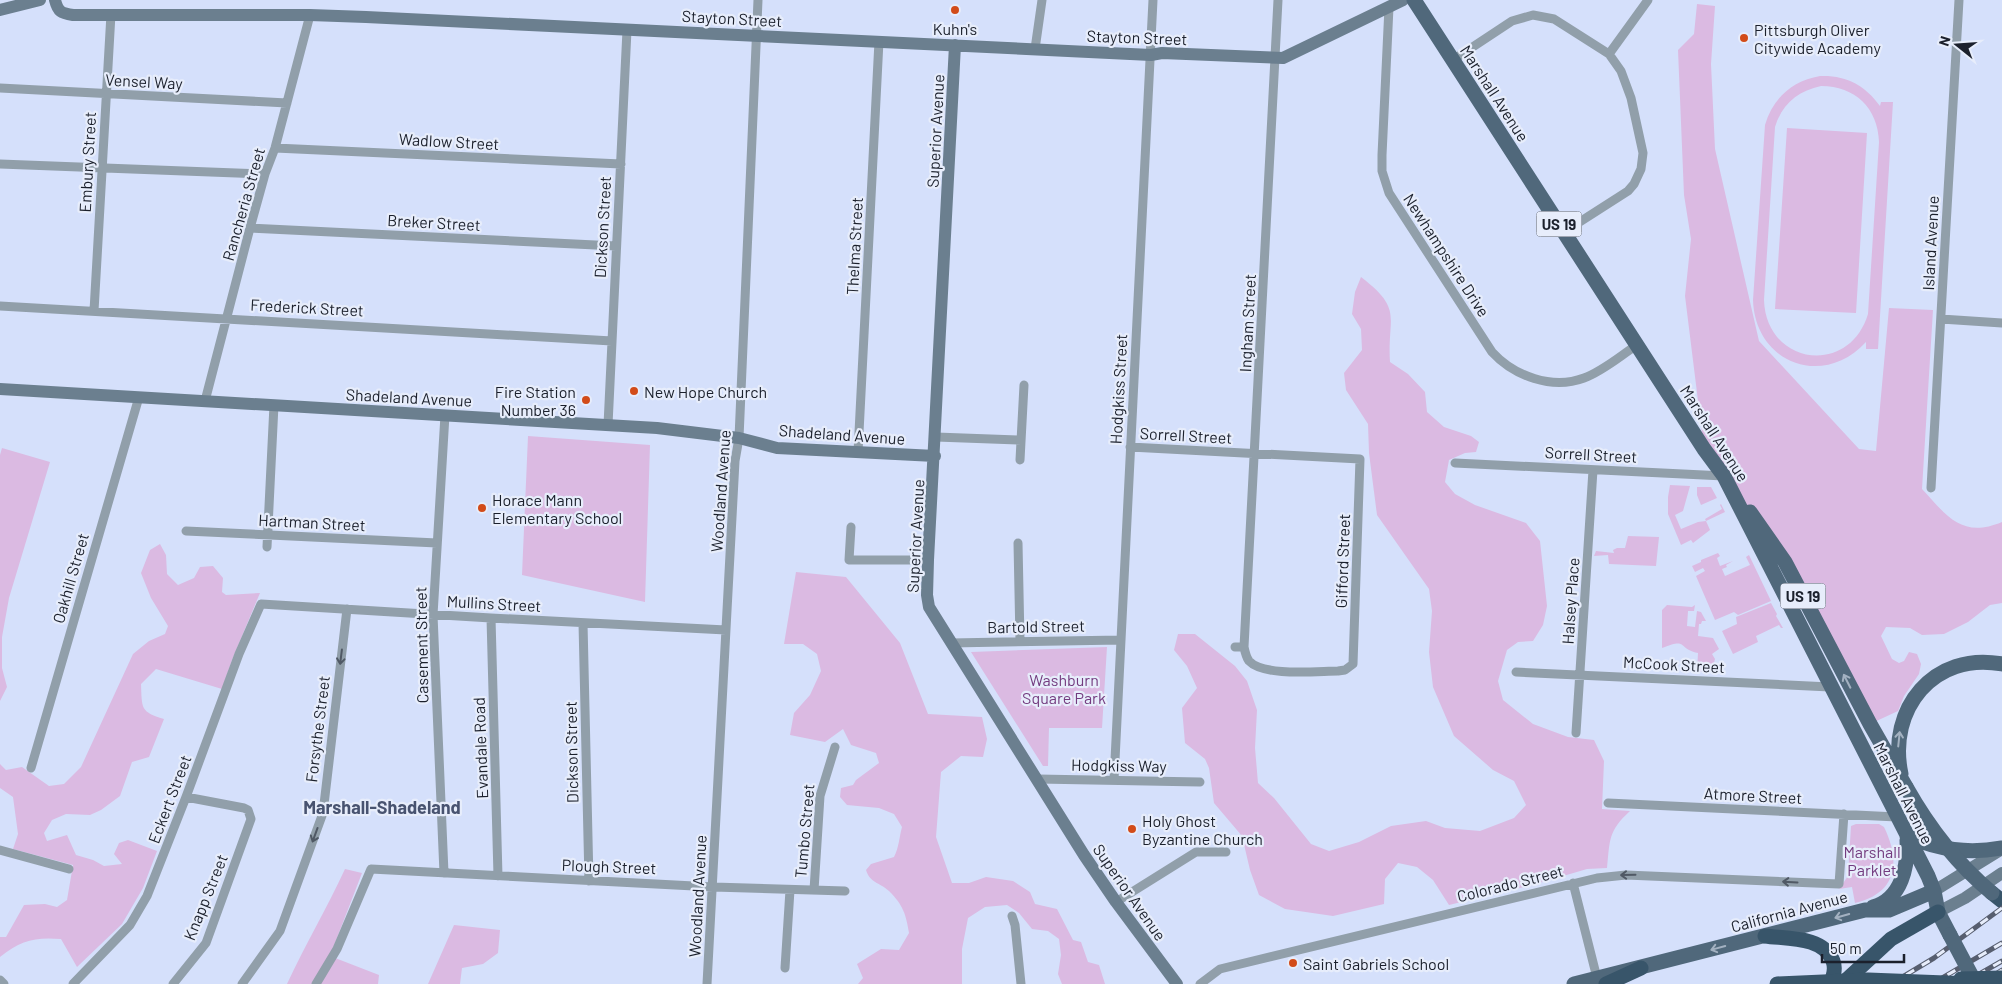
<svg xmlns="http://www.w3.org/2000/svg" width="2002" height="984" font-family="Barlow,sans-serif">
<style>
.green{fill:#dbbae2;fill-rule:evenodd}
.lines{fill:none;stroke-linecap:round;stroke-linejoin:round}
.street{stroke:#919faa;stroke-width:9}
.secondary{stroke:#6b7f8f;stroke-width:12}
.primary{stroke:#50687b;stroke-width:15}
.highway{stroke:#38556a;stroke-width:15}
.rail-casing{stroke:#575e6f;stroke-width:5}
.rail{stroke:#e7edfb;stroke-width:3;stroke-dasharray:9;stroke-linecap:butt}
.primary-bridge{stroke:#50687b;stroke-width:15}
.highway-bridge{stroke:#38556a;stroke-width:15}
.oneway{stroke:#505965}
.oneway2{stroke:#a3b1c1}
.poi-dot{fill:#d24b19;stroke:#e7edfb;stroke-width:2}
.labels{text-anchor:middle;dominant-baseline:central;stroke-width:4.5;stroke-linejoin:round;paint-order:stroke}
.shield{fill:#e7edfb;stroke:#585e6a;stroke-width:1}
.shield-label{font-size:15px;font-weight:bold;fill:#1b202c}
.street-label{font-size:16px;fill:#1b202c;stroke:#e7edfb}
.poi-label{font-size:16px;fill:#1b202c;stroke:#e7edfb;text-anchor:start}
.park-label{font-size:16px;fill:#733b7f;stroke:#e7edfb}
.neighbourhood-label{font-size:18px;font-weight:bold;fill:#485370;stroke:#e7edfb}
</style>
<rect width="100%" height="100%" fill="#d5e0fb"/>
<!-- green -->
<path class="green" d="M1697,4L1715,6L1711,64L1715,149L1759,341L1859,449L1876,451L1889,308L1933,310L1922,489C1947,516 1962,539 2002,522V603L1990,605L1968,622L1944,634L1922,635L1910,628L1886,627L1881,636L1892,659L1899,663L1904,661L1909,652L1917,654L1921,664L1919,674L1904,696L1898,711L1870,724L1795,580L1704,449L1685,296L1691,239L1684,195L1678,50L1694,34Z
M1820,76C1846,75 1865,85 1880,106L1881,102H1893L1878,349H1866V342C1823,389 1755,363 1753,300L1765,125C1773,98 1792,81 1820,76ZM1821,86C1855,86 1878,108 1879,142L1868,314C1849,377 1766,365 1764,300L1775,127C1782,104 1798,91 1821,86Z
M1787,128L1867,133L1856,313L1775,309Z
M1361,277C1404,310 1387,316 1390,362L1408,374L1425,392L1427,412L1444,427L1471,436L1479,442L1476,452L1465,453L1449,460L1445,482L1455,494L1475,505L1526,523L1540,541L1547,606L1543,625L1533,641L1518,642L1507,650L1498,681L1503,700L1533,724L1568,737L1594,740L1604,761L1602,809L1630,811C1608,831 1610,840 1607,868L1587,869L1536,884L1449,905L1433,880L1417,867L1398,863L1385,879L1384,904L1333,916L1285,909L1259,895L1250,870L1242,836L1214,803L1209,768L1205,759L1185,743L1182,708L1197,688L1187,666L1174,650L1178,634H1195L1235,666L1247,681L1257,710L1255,748L1258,783L1274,798L1311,844L1329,851L1359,842L1391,826L1426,821L1445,828L1480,831L1514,818L1526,805L1514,781L1493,770L1454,736L1433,687L1429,652L1432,611L1429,589L1377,515L1369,453L1368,424L1346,390L1344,373L1362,350L1361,329L1352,314L1355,292Z
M528,436L650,445L645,602L522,575Z
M2,448L50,462L9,598L2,637V668L7,687L0,701V455Z
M1670,485L1690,486L1683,511L1675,515L1681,529L1698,522L1706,521L1705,519L1722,509L1720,505L1721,504L1725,512L1706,521L1710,530L1693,543L1691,540L1681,545L1668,514V497Z
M1697,487H1711L1717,498L1701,505L1697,495Z
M1628,536L1659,537L1656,566L1609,564L1608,555L1594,556L1596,551L1614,553L1613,550L1617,548H1625Z
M160,544L166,555L167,574L178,585L194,578L200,567L213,566L223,578L222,592L226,595L260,593L232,660L222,689L156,669L141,684C142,708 140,712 164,719L149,757L132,762L120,796L101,810L90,815L66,814L52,820L44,833L47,841L67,835L76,855L93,860L104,866L122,864L114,854L119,843L128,840L157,851L143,888L122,924L77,967L61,939C35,937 21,940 0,957V937H6L24,905L45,904L57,907L67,900L73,865L13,849L18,834L13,797L0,788V764L6,770L22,767L49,786L64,784L81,767L133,654L149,641L165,634L168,626L151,598L141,573L150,550Z
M1718,553L1720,556L1717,558L1720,566L1733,561L1726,565L1727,567L1722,569L1725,576L1750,565L1746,557L1749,555L1771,601L1738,615L1734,612L1715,620L1696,576L1705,571L1703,568L1695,572L1692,566L1701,562V560Z
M796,572L846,577L900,643L928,714L982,717L987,739L983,757L961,756L941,772L936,837L952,883H969L986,877L1013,881L1030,892L1035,904L1057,909L1073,940L1081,942L1088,962L1099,965L1105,984H1062L1058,974L1061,955L1059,939L1048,931L1032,929L1019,913L1007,905L985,907L968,918L962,949V984H858L863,978L857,964L881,949L899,950L909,933C906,914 903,905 889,891C879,882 870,883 866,870L871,864L894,857C899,847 899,838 902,827L894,814L879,808L847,805L840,797L841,788L853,785L856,780L879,763L876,753L851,745L843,729L825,742L790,735L794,713L810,695L821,671L817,654L803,644H784Z
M1771,603L1777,614L1776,616L1783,628H1781L1779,625L1756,636L1758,642L1733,654L1722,631L1737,624L1736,617Z
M1667,605L1692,607L1695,605L1694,611H1688L1687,626L1695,627L1697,611L1701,612L1706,621H1702L1701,624H1699L1698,636L1713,638L1719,649L1712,654L1715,659L1712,671L1697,672L1698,653C1677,649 1689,637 1662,648V610Z
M1107,647L1102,728H1049L1048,766H1043L971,652Z
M1856,824H1879L1884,827C1901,862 1897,893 1855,903L1852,887L1839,889L1848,876L1851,826Z
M345,869L362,873L330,956L379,975L378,984H287C305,945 327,908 345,869Z
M454,925L500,930L498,953L483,964L462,968L460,984H428Z"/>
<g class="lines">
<!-- street -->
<path class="street" d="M1389,7L1382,155V171L1389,193L1492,352C1514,376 1552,390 1584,378C1603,371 1620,356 1637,345
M1035,49L1042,0
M1609,54L1648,0
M1453,60L1512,21L1533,15L1554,19L1609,54L1621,71L1631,98L1643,153L1641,169L1634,184L1628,191L1564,232
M0,88L287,103
M275,148L621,164
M0,164L265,174
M250,228L616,246
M0,306L612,341
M94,311L111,14
M1941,319L2002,323
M205,401L250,228L265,174L275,148L310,15
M608,425L627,30
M936,437L1021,440
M1130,447L1360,459L1353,664L1345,670L1338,671C1318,671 1264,677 1249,661C1246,657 1245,652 1244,647H1235
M858,452L879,41
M1020,460L1024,385
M1455,463L1724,476
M1931,488L1959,0
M851,527L849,560H928
M186,531L437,543
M1018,543L1020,641
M267,547L274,405
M491,618L498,876
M583,623L589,881
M951,643L1121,640
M1244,647L1278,0
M1516,672L1830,687
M1576,733L1593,470
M31,768L139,397
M1038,779L1200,782
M1114,780L1153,0
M1608,803L1897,817
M0,850L69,869
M444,873L433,615L445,415
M1573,883L1597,978
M814,890L820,796L835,747
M1116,902L1196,852H1226
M1012,916L1015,925L1021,984
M785,968L790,890
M0,980L4,984
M73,984L130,925L147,896L186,797L239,654L261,604L491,618L726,630
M173,984L206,943L251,819L248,810L244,808L186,797
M242,984L280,931L323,813L347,609
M316,984L337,949L371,869L713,887L845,891
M707,984L735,461L739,438L758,0
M1200,984L1220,969L1597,878L1626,875L1839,884L1844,814"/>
<!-- secondary -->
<path class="secondary" d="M55,0C58,12 61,13 73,15H310L366,17L1151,55L1162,53L1283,58L1403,0
M0,10L40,0
M955,45L928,560L927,595L929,607L1084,855L1116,902L1177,984
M0,389L657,428L739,438L777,448L935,456
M1934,891L2002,849
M1938,912L1965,898L2002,873"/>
<!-- primary -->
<path class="primary" d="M1414,0L1704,449L1724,476L1928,876L1934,891L1938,912L1950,935
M1750,512L1785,562L1870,724L1906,787
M1901,774C1887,709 1934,651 2002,664
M1907,836C1939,850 1968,854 2002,848
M1873,907C1902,899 1908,866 1907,840
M1574,984L1865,910H1889L1934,891"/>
<!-- highway -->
<path class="highway" d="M1992,893L2002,901
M1765,936C1787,939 1823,936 1833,961C1836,969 1834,976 1830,984
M1606,984L1641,968
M1842,984L1891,939L1938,912"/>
<defs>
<path id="rail" d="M1891,984L1934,958L2002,908
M1932,984L2002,943
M1962,984L2002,961
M1980,984L2002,970"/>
</defs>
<!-- rail casing -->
<use href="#rail" class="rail-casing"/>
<!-- rail -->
<use href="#rail" class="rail"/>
<!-- primary-bridge -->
<path class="primary-bridge" d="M1906,787C1929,828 1956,863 1992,893
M1950,935L1976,984"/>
<!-- highway-bridge -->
<path class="highway-bridge" d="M1961,979L2002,978
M1777,984L1868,980L1971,984"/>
</g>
<!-- one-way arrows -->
<defs><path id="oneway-shaft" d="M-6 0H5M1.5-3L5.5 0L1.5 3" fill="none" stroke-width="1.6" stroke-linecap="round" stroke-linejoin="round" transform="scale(1.25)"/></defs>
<g class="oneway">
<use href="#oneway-shaft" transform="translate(341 657) rotate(97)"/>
<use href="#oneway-shaft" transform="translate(315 835) rotate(110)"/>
<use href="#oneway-shaft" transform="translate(1628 875) rotate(179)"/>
<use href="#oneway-shaft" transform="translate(1790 882) rotate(-177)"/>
</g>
<g class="oneway2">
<use href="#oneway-shaft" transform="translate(1847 681) rotate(-117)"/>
<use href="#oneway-shaft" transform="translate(1899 739) rotate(-84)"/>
<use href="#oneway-shaft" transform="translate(1842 916) rotate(164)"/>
<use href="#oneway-shaft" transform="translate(1718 948) rotate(165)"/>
</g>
<!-- markers -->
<g class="poi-dot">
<circle cx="955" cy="10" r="5"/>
<circle cx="1744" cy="38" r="5"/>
<circle cx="634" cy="391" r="5"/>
<circle cx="586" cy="400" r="5"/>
<circle cx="482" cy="508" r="5"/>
<circle cx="1132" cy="829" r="5"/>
<circle cx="1293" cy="963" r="5"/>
</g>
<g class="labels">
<!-- shield labels -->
<g class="shield">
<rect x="1536.5" y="211.5" width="45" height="25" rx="4"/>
<rect x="1780.5" y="583.5" width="45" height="25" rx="4"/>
</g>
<g class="shield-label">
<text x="1559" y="224">US 19</text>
<text x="1803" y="596">US 19</text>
</g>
<!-- street labels -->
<g class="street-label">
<text transform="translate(732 18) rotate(3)">Stayton Street</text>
<text transform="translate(1137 37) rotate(2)">Stayton Street</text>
<text transform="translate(144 81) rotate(3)">Vensel Way</text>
<text transform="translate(1495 93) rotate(57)">Marshall Avenue</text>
<text transform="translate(935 131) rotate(-87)">Superior Avenue</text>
<text transform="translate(449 141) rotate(3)">Wadlow Street</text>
<text transform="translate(87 162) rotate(-87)">Embury Street</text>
<text transform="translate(243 204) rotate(-74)">Rancheria Street</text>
<text transform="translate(434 222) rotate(3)">Breker Street</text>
<text transform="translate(602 227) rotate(-87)">Dickson Street</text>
<text transform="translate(1930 243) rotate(-87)">Island Avenue</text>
<text transform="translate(854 246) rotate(-87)">Thelma Street</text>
<text transform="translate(1447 255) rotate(57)">Newhampshire Drive</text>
<text transform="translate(307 307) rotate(3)">Frederick Street</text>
<text transform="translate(1247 323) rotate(-87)">Ingham Street</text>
<text transform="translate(1118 389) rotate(-87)">Hodgkiss Street</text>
<text transform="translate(409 397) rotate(3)">Shadeland Avenue</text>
<text transform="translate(1715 433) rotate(57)">Marshall Avenue</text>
<text transform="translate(842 434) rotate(4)">Shadeland Avenue</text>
<text transform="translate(1186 435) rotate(3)">Sorrell Street</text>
<text transform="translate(1591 454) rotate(3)">Sorrell Street</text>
<text transform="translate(720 491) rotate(-86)">Woodland Avenue</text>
<text transform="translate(312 522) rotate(3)">Hartman Street</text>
<text transform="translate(915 536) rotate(-87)">Superior Avenue</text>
<text transform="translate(1342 561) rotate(-88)">Gifford Street</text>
<text transform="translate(70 578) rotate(-74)">Oakhill Street</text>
<text transform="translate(1570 601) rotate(-86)">Halsey Place</text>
<text transform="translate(494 603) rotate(3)">Mullins Street</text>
<text transform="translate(1036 626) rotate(-1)">Bartold Street</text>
<text transform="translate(421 645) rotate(-91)">Casement Street</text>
<text transform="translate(1674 664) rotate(3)">McCook Street</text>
<text transform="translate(317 729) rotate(-83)">Forsythe Street</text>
<text transform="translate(480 748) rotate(-92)">Evandale Road</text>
<text transform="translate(571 752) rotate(-91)">Dickson Street</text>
<text transform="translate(1119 765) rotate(1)">Hodgkiss Way</text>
<text transform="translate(1904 793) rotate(63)">Marshall Avenue</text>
<text transform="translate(1753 795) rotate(3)">Atmore Street</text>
<text transform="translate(169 799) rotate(-69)">Eckert Street</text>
<text transform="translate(804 831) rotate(-85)">Tumbo Street</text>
<text transform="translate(609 866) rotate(2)">Plough Street</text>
<text transform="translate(1510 883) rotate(-14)">Colorado Street</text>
<text transform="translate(1130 892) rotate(55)">Superior Avenue</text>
<text transform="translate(697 896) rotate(-87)">Woodland Avenue</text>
<text transform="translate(205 897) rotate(-68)">Knapp Street</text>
<text transform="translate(1789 911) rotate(-15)">California Avenue</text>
</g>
<!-- poi labels -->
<g class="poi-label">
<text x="955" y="28" text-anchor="middle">Kuhn's</text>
<text x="1754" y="29">Pittsburgh Oliver<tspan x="1754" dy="18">Citywide Academy</tspan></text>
<text x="576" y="391" text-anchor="end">Fire Station<tspan x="576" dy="18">Number 36</tspan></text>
<text x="644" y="391">New Hope Church</text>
<text x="492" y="499">Horace Mann<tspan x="492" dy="18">Elementary School</tspan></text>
<text x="1142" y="820">Holy Ghost<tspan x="1142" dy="18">Byzantine Church</tspan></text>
<text x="1303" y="963">Saint Gabriels School</text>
</g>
<!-- park labels -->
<g class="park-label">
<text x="1064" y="679">Washburn<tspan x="1064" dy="18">Square Park</tspan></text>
<text x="1872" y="851">Marshall<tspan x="1872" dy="18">Parklet</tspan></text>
</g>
<!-- neighbourhood labels -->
<g class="neighbourhood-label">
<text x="382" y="807">Marshall-Shadeland</text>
</g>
</g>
<!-- north arrow -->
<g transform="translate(1957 45) rotate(287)" stroke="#e7edfb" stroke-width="4" paint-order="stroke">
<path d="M0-4L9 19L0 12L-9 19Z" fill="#1b202c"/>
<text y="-8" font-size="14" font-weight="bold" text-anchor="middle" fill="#1b202c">N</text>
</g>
<!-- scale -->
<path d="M1822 954v8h82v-8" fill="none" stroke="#1b202c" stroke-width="2.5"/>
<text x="1830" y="954" font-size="15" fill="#1b202c" stroke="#e7edfb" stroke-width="4" paint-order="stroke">50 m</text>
</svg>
